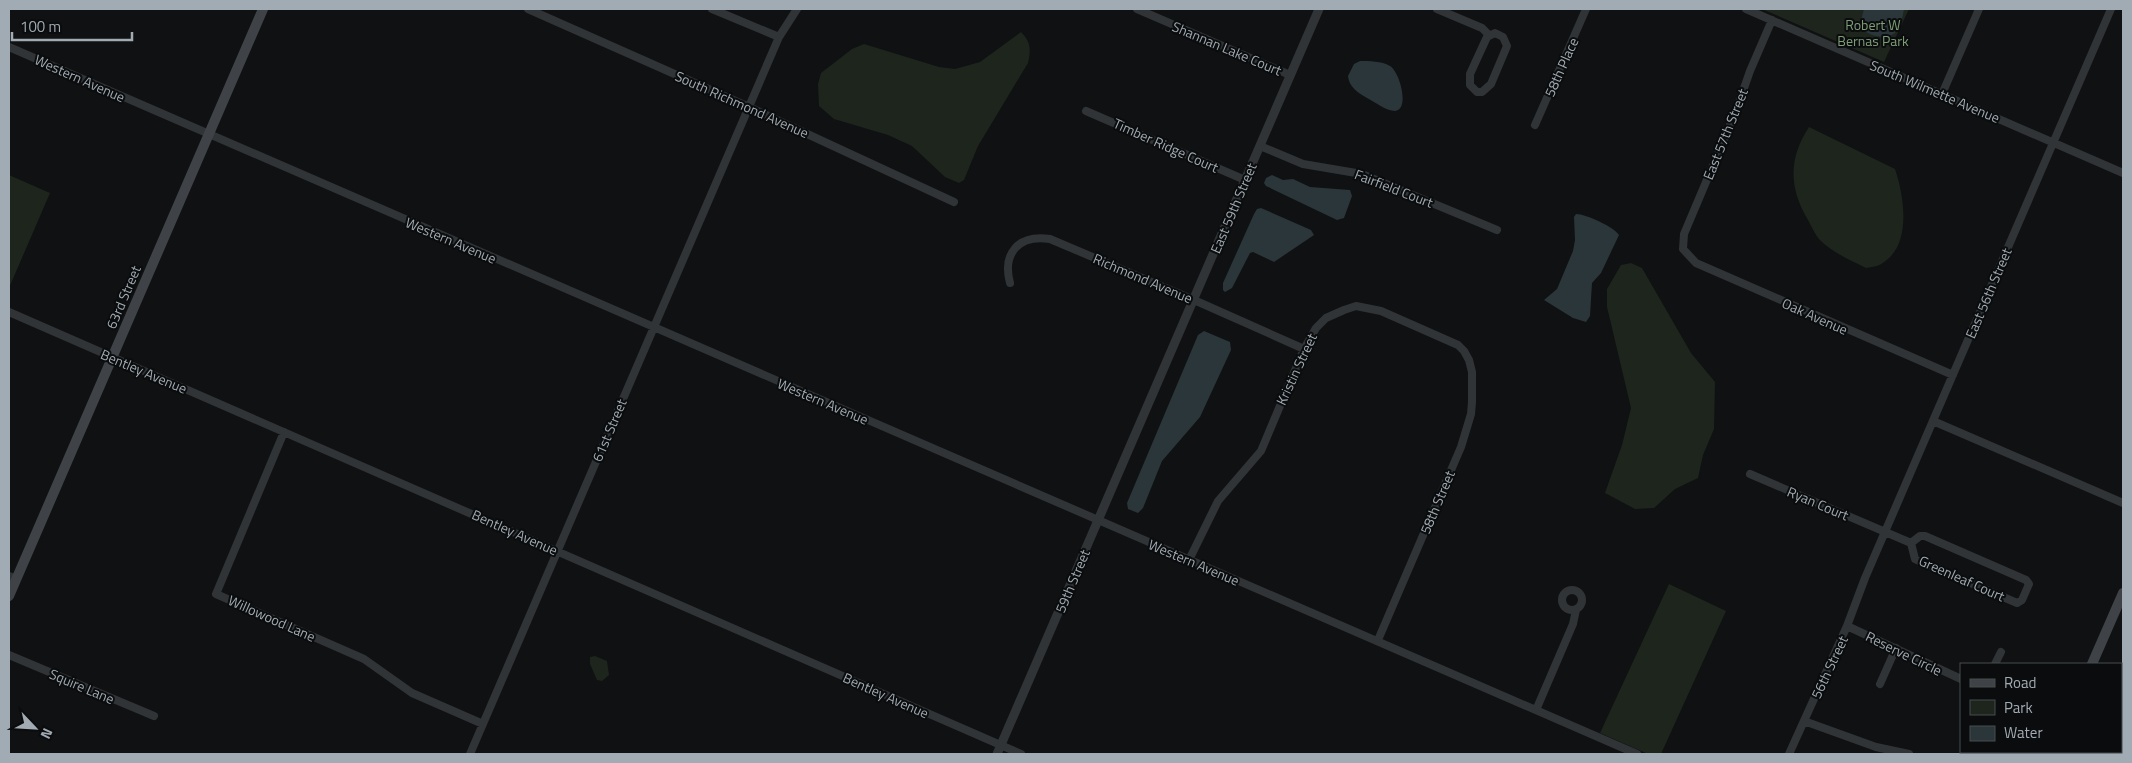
<svg xmlns="http://www.w3.org/2000/svg" width="2132" height="763" font-family="'Titillium Web',sans-serif">
<style>
.green{fill:#1d251d}
.water{fill:#2a363a}
.lines{fill:none;stroke-linecap:round;stroke-linejoin:round}
.minor{stroke:#313437;stroke-width:8}
.tertiary{stroke:#313437;stroke-width:9}
.secondary{stroke:#3f4347;stroke-width:10}
.labels{text-anchor:middle;dominant-baseline:central;stroke-width:4;stroke-linejoin:round;paint-order:stroke}
.park-label{font-size:14px;fill:#7e9e78;stroke:#0b0c0d}
.street-label{font-size:14px;fill:#a1abb3;stroke:#0b0c0d}
</style>
<rect width="100%" height="100%" fill="#101112"/>
<!-- green -->
<path class="green" d="M1762,9H1909L1884,62Z
M1021,32C1031,42 1031,50 1028,63L978,146L964,180L959,183L945,177L912,146L888,135L834,119L819,106L818,84L821,73L852,49L864,44L939,67L955,69L980,62Z
M1809,127L1895,169C1904,195 1912,244 1884,262C1880,266 1872,267 1866,268C1850,260 1833,253 1820,240C1815,235 1812,227 1808,220C1789,188 1788,159 1809,127Z
M9,175L50,193L9,288Z
M1631,263L1642,268L1691,353L1715,382L1714,429L1703,455L1698,478L1675,489L1654,508L1635,509L1605,493L1622,445L1631,408L1607,307V289L1621,265Z
M1669,584L1726,611L1661,754H1648L1600,733Z
M595,656L607,661L609,675L602,681L597,680L590,664V657Z"/>
<!-- water -->
<path class="water" d="M1864,9H1904L1902,19L1895,33C1883,41 1870,35 1859,28Z
M1360,61C1370,61 1381,61 1390,66C1400,72 1410,110 1395,111C1386,111 1375,102 1367,98C1358,93 1349,87 1348,76L1354,64Z
M1272,175L1283,180L1293,179L1310,187L1350,190L1352,196L1344,218L1337,220L1266,186L1264,183L1266,178Z
M1261,208L1311,230L1314,235L1274,262L1253,252L1250,253L1232,288L1225,292L1223,290V283L1254,214L1257,209Z
M1576,214C1586,214 1614,227 1619,235L1601,273L1592,283L1590,316L1586,322L1573,318L1544,300L1557,289L1573,251L1575,240L1574,217Z
M1204,331L1230,342L1231,350L1200,417L1162,461L1143,508L1138,513L1128,509L1127,503L1198,335Z"/>
<g class="lines">
<!-- minor -->
<path class="minor" d="M528,9L749,107L954,202
M712,9L779,37
M1137,9L1290,75
M1437,9L1482,28L1489,35
M1746,9L2123,173
M1772,20L1750,71L1736,111L1684,234L1683,249L1696,263L1953,375
M1495,33L1503,37L1507,46L1491,84L1482,92H1477L1470,85V74L1487,37Z
M9,47L1637,754
M1942,94L1979,9
M1086,111L1245,180
M1535,125L1586,9
M1260,146L1303,164L1362,174L1497,230
M1010,283C1002,253 1019,234 1050,239L1194,300L1304,349
M9,312L1021,754
M1933,421L2123,503
M284,432L216,594L364,659L412,693L483,724
M1750,474L1911,543L1915,559L2017,603L2022,600L2029,584L2026,580L1925,536H1920L1911,543
M1189,560L1218,501L1261,451L1304,349L1316,328L1326,318L1344,310L1356,306L1381,311L1458,345L1464,351L1469,360L1472,372V402L1471,414L1461,447L1378,640
M9,576L16,579
M1562 600a10 10 0 1 1 20 0a10 10 0 1 1-20 0Z
M1847,626L1961,679
M9,655L154,716
M1995,664L2001,652
M1880,684L1896,648
M2121,699L2123,700
M1536,710L1573,624L1576,610
M1804,721L1876,747L1909,754
M470,754L779,37L797,9
M1789,754L1847,626L1865,578L2111,9
M2003,754V752"/>
<!-- tertiary -->
<path class="tertiary" d="M997,754L1319,9"/>
<!-- secondary -->
<path class="secondary" d="M9,596L263,9
M2092,664L2123,593
M2053,754L2054,752"/>
</g>
<g class="labels">
<!-- park labels -->
<g class="park-label">
<text x="1873" y="24">Robert W<tspan x="1873" dy="16">Bernas Park</tspan></text>
</g>
<!-- street labels -->
<g class="street-label">
<text transform="translate(1227 48) rotate(23)">Shannan Lake Court</text>
<text transform="translate(1561 67) rotate(-66)">58th Place</text>
<text transform="translate(80 78) rotate(24)">Western Avenue</text>
<text transform="translate(1935 91) rotate(23)">South Wilmette Avenue</text>
<text transform="translate(742 104) rotate(24)">South Richmond Avenue</text>
<text transform="translate(1725 134) rotate(-68)">East 57th Street</text>
<text transform="translate(1166 145) rotate(24)">Timber Ridge Court</text>
<text transform="translate(1394 188) rotate(21)">Fairfield Court</text>
<text transform="translate(1233 208) rotate(-67)">East 59th Street</text>
<text transform="translate(451 240) rotate(23)">Western Avenue</text>
<text transform="translate(1143 278) rotate(23)">Richmond Avenue</text>
<text transform="translate(1988 293) rotate(-67)">East 56th Street</text>
<text transform="translate(123 297) rotate(-67)">63rd Street</text>
<text transform="translate(1815 316) rotate(24)">Oak Avenue</text>
<text transform="translate(1296 369) rotate(-65)">Kristin Street</text>
<text transform="translate(144 371) rotate(23)">Bentley Avenue</text>
<text transform="translate(823 401) rotate(23)">Western Avenue</text>
<text transform="translate(609 430) rotate(-67)">61st Street</text>
<text transform="translate(1437 502) rotate(-67)">58th Street</text>
<text transform="translate(1818 503) rotate(23)">Ryan Court</text>
<text transform="translate(515 532) rotate(24)">Bentley Avenue</text>
<text transform="translate(1194 562) rotate(23)">Western Avenue</text>
<text transform="translate(1962 578) rotate(24)">Greenleaf Court</text>
<text transform="translate(1072 581) rotate(-67)">59th Street</text>
<text transform="translate(272 618) rotate(24)">Willowood Lane</text>
<text transform="translate(1904 653) rotate(26)">Reserve Circle</text>
<text transform="translate(1829 667) rotate(-65)">56th Street</text>
<text transform="translate(82 686) rotate(23)">Squire Lane</text>
<text transform="translate(886 695) rotate(24)">Bentley Avenue</text>
</g>
</g>
<!-- border -->
<rect width="2132" height="763" fill="none" stroke="#a1abb3" stroke-width="20"/>
<!-- legend -->
<rect x="1960" y="663" width="162" height="90" fill="#0b0c0d" stroke="#474c4f"/>
<rect x="1970" y="679" width="25" height="8" fill="#3f4347" stroke="#474c4f"/>
<text x="2004" y="688" font-size="15" fill="#a1abb3">Road</text>
<rect x="1970" y="700" width="25" height="15" fill="#1d251d" stroke="#474c4f"/>
<text x="2004" y="713" font-size="15" fill="#a1abb3">Park</text>
<rect x="1970" y="726" width="25" height="15" fill="#2a363a" stroke="#474c4f"/>
<text x="2004" y="738" font-size="15" fill="#a1abb3">Water</text>
<!-- north arrow -->
<g transform="translate(35 728) rotate(115)" stroke="#0b0c0d" stroke-width="4" paint-order="stroke">
<path d="M0-4L9 19L0 12L-9 19Z" fill="#a1abb3"/>
<text y="-8" font-size="14" font-weight="bold" text-anchor="middle" fill="#a1abb3">N</text>
</g>
<!-- scale -->
<path d="M12 32v8h120v-8" fill="none" stroke="#a1abb3" stroke-width="2.5"/>
<text x="20" y="32" font-size="15" fill="#a1abb3" stroke="#0b0c0d" stroke-width="4" paint-order="stroke">100 m</text>
</svg>
